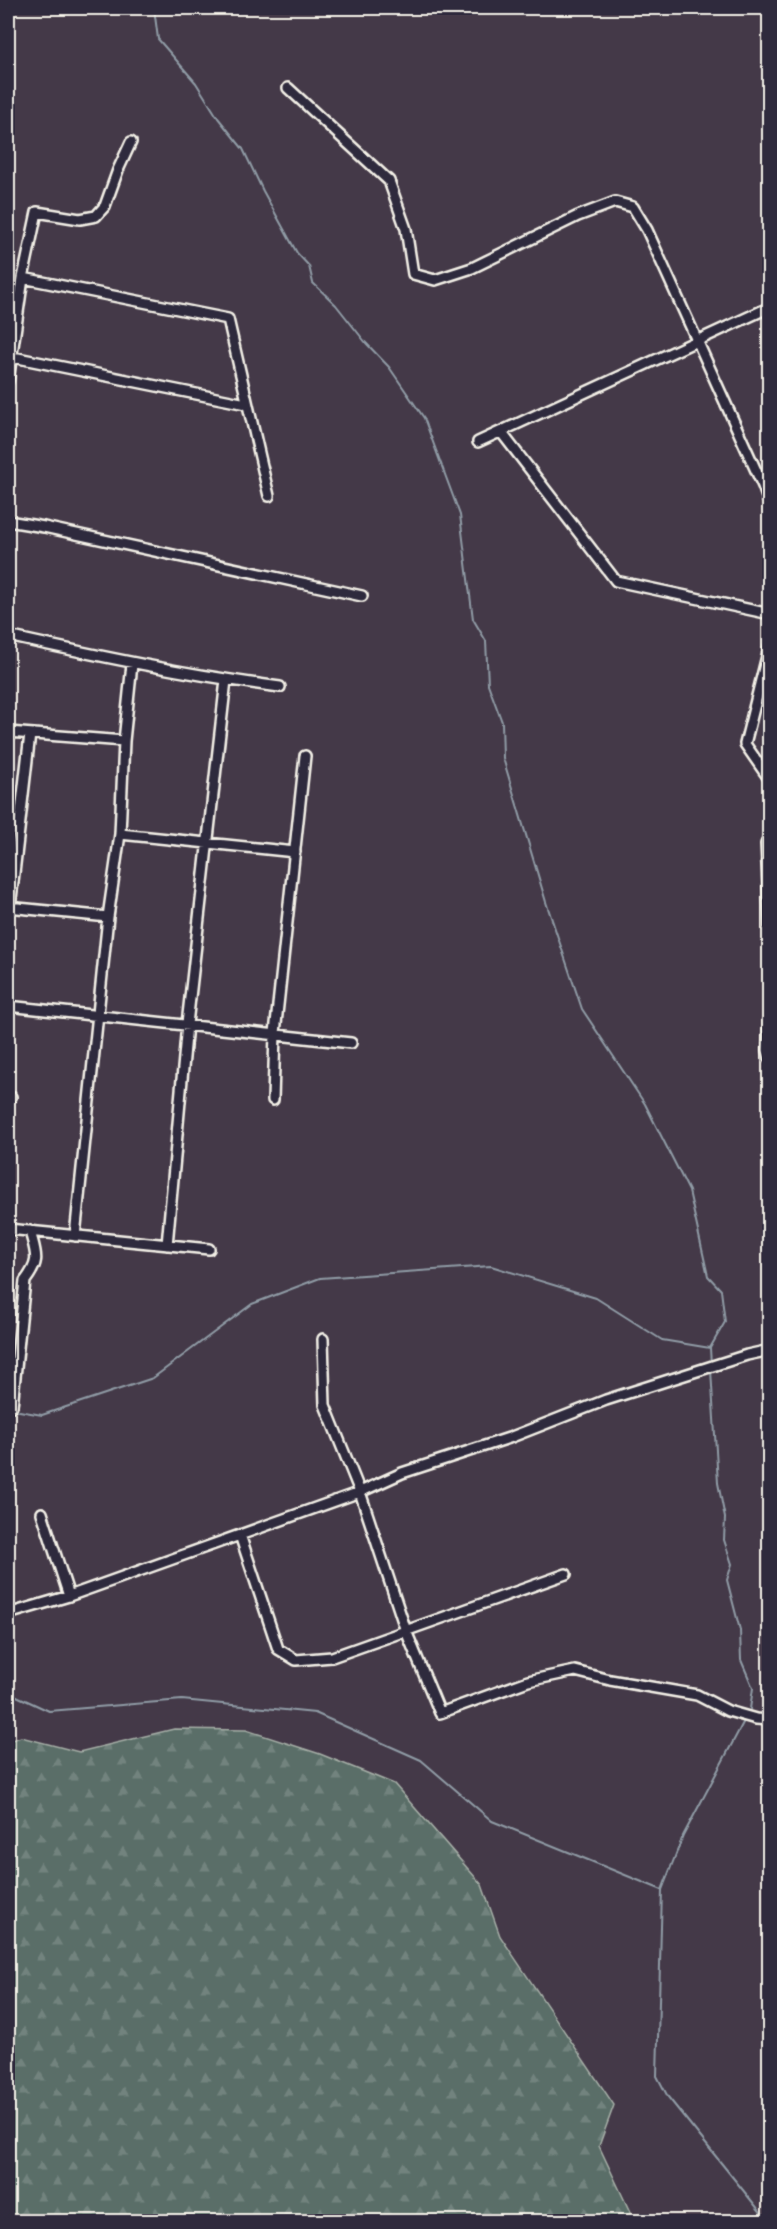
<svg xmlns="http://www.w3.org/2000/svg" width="777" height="2229" font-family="Sriracha,sans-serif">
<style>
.forest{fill:url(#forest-firs);stroke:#a7b0a8;stroke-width:1.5}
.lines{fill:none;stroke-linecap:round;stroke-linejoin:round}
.stream{stroke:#909ca6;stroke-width:2}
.minor-casing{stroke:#f4f1e8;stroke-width:14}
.minor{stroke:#2f2a3d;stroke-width:9}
</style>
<defs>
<pattern id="forest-firs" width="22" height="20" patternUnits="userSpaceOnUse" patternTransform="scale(1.5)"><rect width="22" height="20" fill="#5a6e68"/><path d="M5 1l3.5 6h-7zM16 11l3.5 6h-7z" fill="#72837e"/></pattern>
</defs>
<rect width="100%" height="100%" fill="#443948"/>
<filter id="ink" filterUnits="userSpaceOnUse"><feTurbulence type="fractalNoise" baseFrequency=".0167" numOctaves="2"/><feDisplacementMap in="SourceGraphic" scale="12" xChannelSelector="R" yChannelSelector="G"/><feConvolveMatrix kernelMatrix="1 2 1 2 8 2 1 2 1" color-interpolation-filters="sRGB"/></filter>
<g filter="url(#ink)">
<!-- forest -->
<path class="forest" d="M174,1729L246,1730L320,1754L394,1784L482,1885L500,1936L614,2105L599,2146L630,2212L629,2221H8V1741L21,1737L79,1752Z"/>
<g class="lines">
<!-- stream -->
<path class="stream" d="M154,8L158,39L196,83L218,118L243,149L263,191L297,253L309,266L313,283L336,305L366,343L389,367L424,418L460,515L473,619L486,641L488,684L502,722L503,758L546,902L582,1009L645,1104L689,1191L708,1276L721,1290L725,1322L710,1348L711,1365
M711,1370L718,1483L725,1518L724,1540L732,1564L727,1580L740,1630L741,1660L753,1688L750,1709
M8,1409L42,1415L153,1378L252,1304L320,1278L491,1266L596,1298L662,1340L710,1348
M8,1692L49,1711L182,1700L315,1713L421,1760L492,1821L662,1890
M744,1721L683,1836L662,1890L657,2076L668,2097L763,2215V2222"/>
<defs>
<path id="minor" d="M288,88L389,181L406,229L413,274L435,280L472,268L578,216L615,202L633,207L647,230L763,486L770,506
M23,278L228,319L269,496
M8,356L246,404
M8,381L23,278L37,212L80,219L96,216L105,206L118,170L131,142
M501,432L616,581L770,614
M478,442L770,307
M8,521L44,527L362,596
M8,636C98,656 188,675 280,687
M770,644L745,744L770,780
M8,732L124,741
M120,834L295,852
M770,835L766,844L770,927
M8,907L108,917
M10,908L30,734
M770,1001L768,1050L770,1059
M8,1006L351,1043
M8,1096L11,1097
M273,1100L275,1033L305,756
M8,1229L209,1249
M75,1236L108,917L120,834L124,741L132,664
M167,1245L187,1024L226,680
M323,1339L325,1405L360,1492L406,1631L440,1713L528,1681L575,1671L610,1680L697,1695L728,1711L756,1719L770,1720
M12,1406L25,1281C41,1260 36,1255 30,1231
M42,1513L69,1596
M240,1535L278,1649L296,1660L332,1657L566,1574
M8,1614L69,1596L360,1492L402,1473L509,1438L606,1400L747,1355L770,1350"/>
</defs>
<!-- minor casing -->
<use href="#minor" class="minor-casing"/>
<!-- minor -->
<use href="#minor" class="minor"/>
</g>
</g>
<!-- margin -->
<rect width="777" height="2229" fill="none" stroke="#2f2a3d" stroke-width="30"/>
<rect x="15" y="15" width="747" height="2199" fill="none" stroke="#f4f1e8" stroke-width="2" filter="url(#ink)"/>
</svg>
